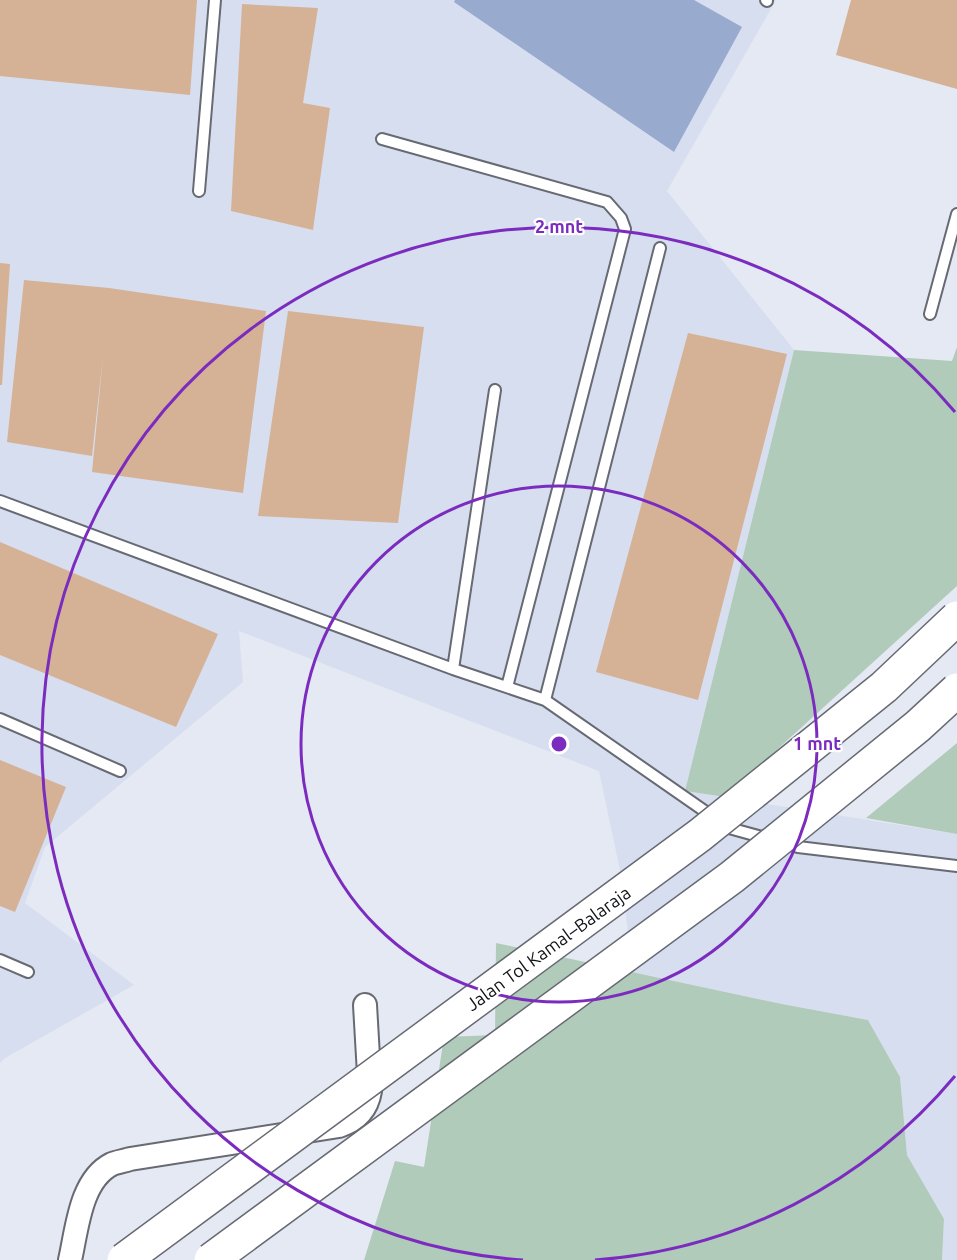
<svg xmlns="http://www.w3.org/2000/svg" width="957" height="1260" font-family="Ubuntu,sans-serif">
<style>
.built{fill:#d7deef}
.green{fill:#b1cbba}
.water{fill:#98aace}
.building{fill:#d5b296}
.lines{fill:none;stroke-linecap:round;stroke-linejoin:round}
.service-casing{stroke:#676a73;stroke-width:14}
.minor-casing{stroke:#676a73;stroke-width:26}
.service{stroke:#fff;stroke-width:10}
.minor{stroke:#fff;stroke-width:22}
.motorway-bridge-casing{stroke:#676a73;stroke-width:36;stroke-linecap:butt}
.motorway-bridge{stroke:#fff;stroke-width:33}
.ring{fill:none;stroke:#7b2cbf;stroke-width:3}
.labels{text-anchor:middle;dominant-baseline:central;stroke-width:4.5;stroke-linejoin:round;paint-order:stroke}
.street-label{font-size:18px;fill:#101215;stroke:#fff}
.centre{fill:#7b2cbf;stroke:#fff;stroke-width:3}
.ring-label{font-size:18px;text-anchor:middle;font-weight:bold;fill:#7b2cbf;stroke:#fff;stroke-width:4.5;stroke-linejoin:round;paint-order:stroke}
</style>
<rect width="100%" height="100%" fill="#e5e9f3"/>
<!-- built -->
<path class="built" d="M0,0H776L667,191L794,350L685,791L957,834V1260H942L944,1219L907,1155L900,1077L868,1020L782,1004L633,972L620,870L599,771L239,631L243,682L45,847L25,903L134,985L5,1058L0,1063Z"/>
<!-- green -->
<path class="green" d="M957,347V586L725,797L685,791L794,350L952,361Z
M957,743V834L866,818Z
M496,943L782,1004L868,1020L900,1077L907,1155L944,1219L942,1260H364L395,1161L424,1167L444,1037L495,1035Z"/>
<!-- water -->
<path class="water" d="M455,0H694L742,27L674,152L454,2Z"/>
<!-- building -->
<path class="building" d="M0,0H197L190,95L0,76Z
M851,0H957V89L836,55Z
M242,4L318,8L303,103L330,108L313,230L231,211Z
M0,263L10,264L2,385H0Z
M24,280L109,288L266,311L243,493L92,472L103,357L92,456L7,442Z
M288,311L424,327L398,523L258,516Z
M688,333L787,354L698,700L596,672Z
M0,542L218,634L176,727L0,655Z
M0,760L66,787L15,912L0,906Z"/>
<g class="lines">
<defs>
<path id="service" d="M766,0L767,1
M382,139L607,202L621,218L625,229L507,687
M199,191L215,0
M930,314L957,214
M0,501L453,669L545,700L729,828L769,839
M453,669L495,390
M545,700L660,248
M0,719L120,771
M784,843L798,847L957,866
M0,960L28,972"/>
<path id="minor" d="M70,1260C77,1230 80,1180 112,1164C117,1162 124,1161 130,1159L339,1126C357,1120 367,1109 370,1091L365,1005"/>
</defs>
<!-- service casing -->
<use href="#service" class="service-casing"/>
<!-- minor casing -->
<use href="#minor" class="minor-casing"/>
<!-- service -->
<use href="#service" class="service"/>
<!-- minor -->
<use href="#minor" class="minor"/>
<defs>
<path id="motorway-bridge" d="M124,1260L700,835L884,687L957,618
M211,1260L732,877L918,726L957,690"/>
</defs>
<!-- motorway-bridge casing -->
<use href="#motorway-bridge" class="motorway-bridge-casing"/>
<!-- motorway-bridge -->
<use href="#motorway-bridge" class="motorway-bridge"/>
</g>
<!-- distance rings -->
<g class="ring">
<circle cx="559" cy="744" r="258"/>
<path d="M955 1076A517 517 0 0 1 595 1260M523 1260A517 517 0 1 1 955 412"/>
</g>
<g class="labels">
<!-- street labels -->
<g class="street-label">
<text transform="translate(548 948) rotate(-36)">Jalan Tol Kamal–Balaraja</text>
</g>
</g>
<circle cx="559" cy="744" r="9" class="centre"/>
<g class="ring-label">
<text x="559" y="233">2 mnt</text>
<text x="817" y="750">1 mnt</text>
</g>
</svg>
